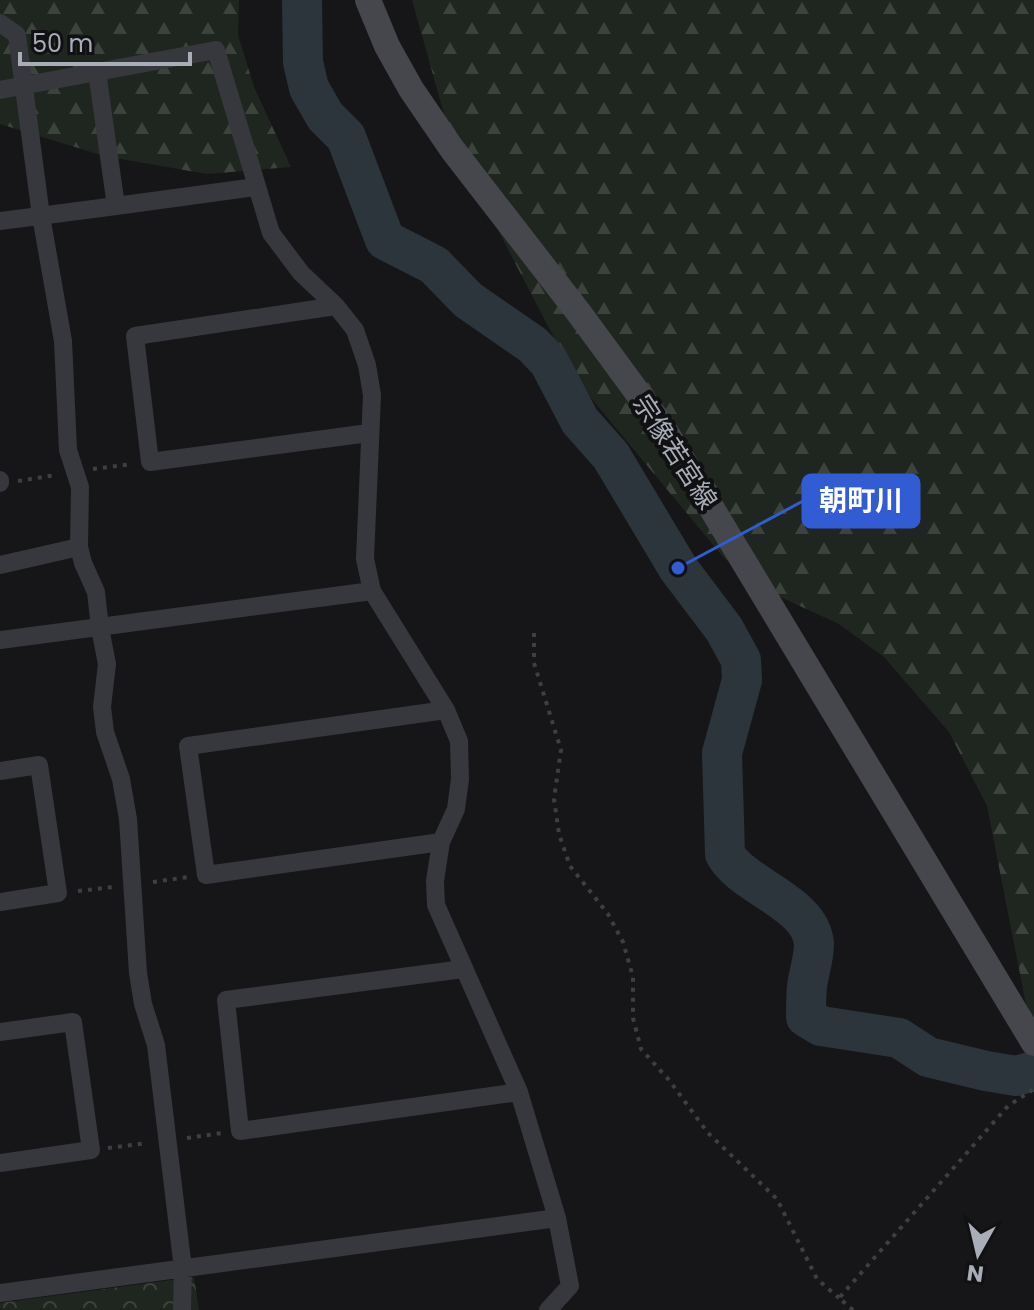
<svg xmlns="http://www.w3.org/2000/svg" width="1034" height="1310" font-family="Poppins,'Noto Sans JP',sans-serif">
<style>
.forest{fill:url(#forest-firs)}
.park{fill:url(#park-crowns)}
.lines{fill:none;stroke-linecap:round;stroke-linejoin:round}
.river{stroke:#2c353c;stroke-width:40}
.path{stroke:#3d3f44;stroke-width:4;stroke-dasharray:4 6;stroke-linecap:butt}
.street{stroke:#37383d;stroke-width:18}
.secondary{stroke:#45474d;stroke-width:26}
.labels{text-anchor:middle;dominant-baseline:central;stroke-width:8;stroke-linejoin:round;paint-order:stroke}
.street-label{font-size:26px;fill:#a8adb8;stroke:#111113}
.leader{fill:none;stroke:#325cd3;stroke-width:3}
.callout-dot{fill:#325cd3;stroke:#111113;stroke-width:3}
.callout{fill:#325cd3;stroke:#325cd3;stroke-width:3}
.callout-label{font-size:28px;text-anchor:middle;font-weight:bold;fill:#fff}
</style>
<defs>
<pattern id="forest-firs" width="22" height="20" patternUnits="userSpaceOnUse" patternTransform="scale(2)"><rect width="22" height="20" fill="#1e261f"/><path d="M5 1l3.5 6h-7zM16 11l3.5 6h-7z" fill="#3c433d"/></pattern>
<pattern id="park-crowns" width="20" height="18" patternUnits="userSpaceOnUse" patternTransform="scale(2)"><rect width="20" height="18" fill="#1e261f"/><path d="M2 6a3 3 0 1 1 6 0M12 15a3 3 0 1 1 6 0" fill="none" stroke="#3c433d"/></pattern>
</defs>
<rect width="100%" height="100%" fill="#161618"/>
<!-- forest -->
<path class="forest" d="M0,0H239L238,35L254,87L291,167L207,174L104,156L0,124Z
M412,0H1034V1045L987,806L949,732L884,657L839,624L765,590L724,558L576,380L486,207L444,114Z"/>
<!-- park -->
<path class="park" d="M194,1277L199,1310H0V1303Z"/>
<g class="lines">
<!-- river -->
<path class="river" d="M302,0L303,62L309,88L325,116L346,137L385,240L434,265L468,300L533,345L549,362L580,421L611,456L678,568L724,629L741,660L742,680L722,753L725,854C743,887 811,902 814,944C814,958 809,972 807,986C806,997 806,1007 806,1017L821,1026L899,1038L928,1057L986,1071L1016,1076L1034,1071"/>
<!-- path -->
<path class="path" d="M93,469L132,464
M18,481L56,475
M534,633V663L561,750L554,799L559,834L570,866L608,914L623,942L633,977V1018L641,1049L669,1080L708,1133L777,1199L817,1279L839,1298
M153,882L188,877
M78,891L113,887
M187,1138L222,1133
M108,1148L147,1143
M853,1310L839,1298L1008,1106L1034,1089"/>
<!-- street -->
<path class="street" d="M0,23L17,35L41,216L63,341L68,450L80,487L79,547L83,563L96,592L100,628L107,664L102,707L105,732L121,779L128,819L138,973L143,1004L156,1045L183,1269L182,1310
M97,72L116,206L256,187
M0,90L216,50L271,233L301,273L336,306L355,330L367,365L372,395L365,559L372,591L446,710L459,741L460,779L456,809L441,842L435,881L436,905L519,1092L557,1218L570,1286L548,1310
M0,221L116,206
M336,306L135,336L150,462L369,433
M0,480V483
M0,565L79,547
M0,640L372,591
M0,771L39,765L58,893L0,902
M441,842L206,875L188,746L446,710
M463,969L226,1000L240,1131L519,1092
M0,1032L73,1022L91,1150L0,1163
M0,1293L557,1218"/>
<!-- secondary -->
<path class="secondary" d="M368,0L387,46L411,89L452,149L579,313L662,426L1034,1043"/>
</g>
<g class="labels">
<!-- street labels -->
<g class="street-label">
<text transform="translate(675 452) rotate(57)">宗像若宮線</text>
</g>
</g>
<!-- callouts -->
<path class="leader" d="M678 568L803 501"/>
<circle class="callout-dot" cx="678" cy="568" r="8"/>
<rect class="callout" x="803" y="475" width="116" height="52" rx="8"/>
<g class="callout-label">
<text x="861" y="510">朝町川</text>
</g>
<!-- north arrow -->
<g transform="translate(978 1254) rotate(188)" stroke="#111113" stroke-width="6" paint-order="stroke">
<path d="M0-6L14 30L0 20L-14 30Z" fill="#a8adb8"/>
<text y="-12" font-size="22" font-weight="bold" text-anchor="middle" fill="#a8adb8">N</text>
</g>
<!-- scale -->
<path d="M20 52v12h170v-12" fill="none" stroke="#a8adb8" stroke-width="4"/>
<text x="32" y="52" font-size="24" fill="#a8adb8" stroke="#111113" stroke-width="6" paint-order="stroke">50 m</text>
</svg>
